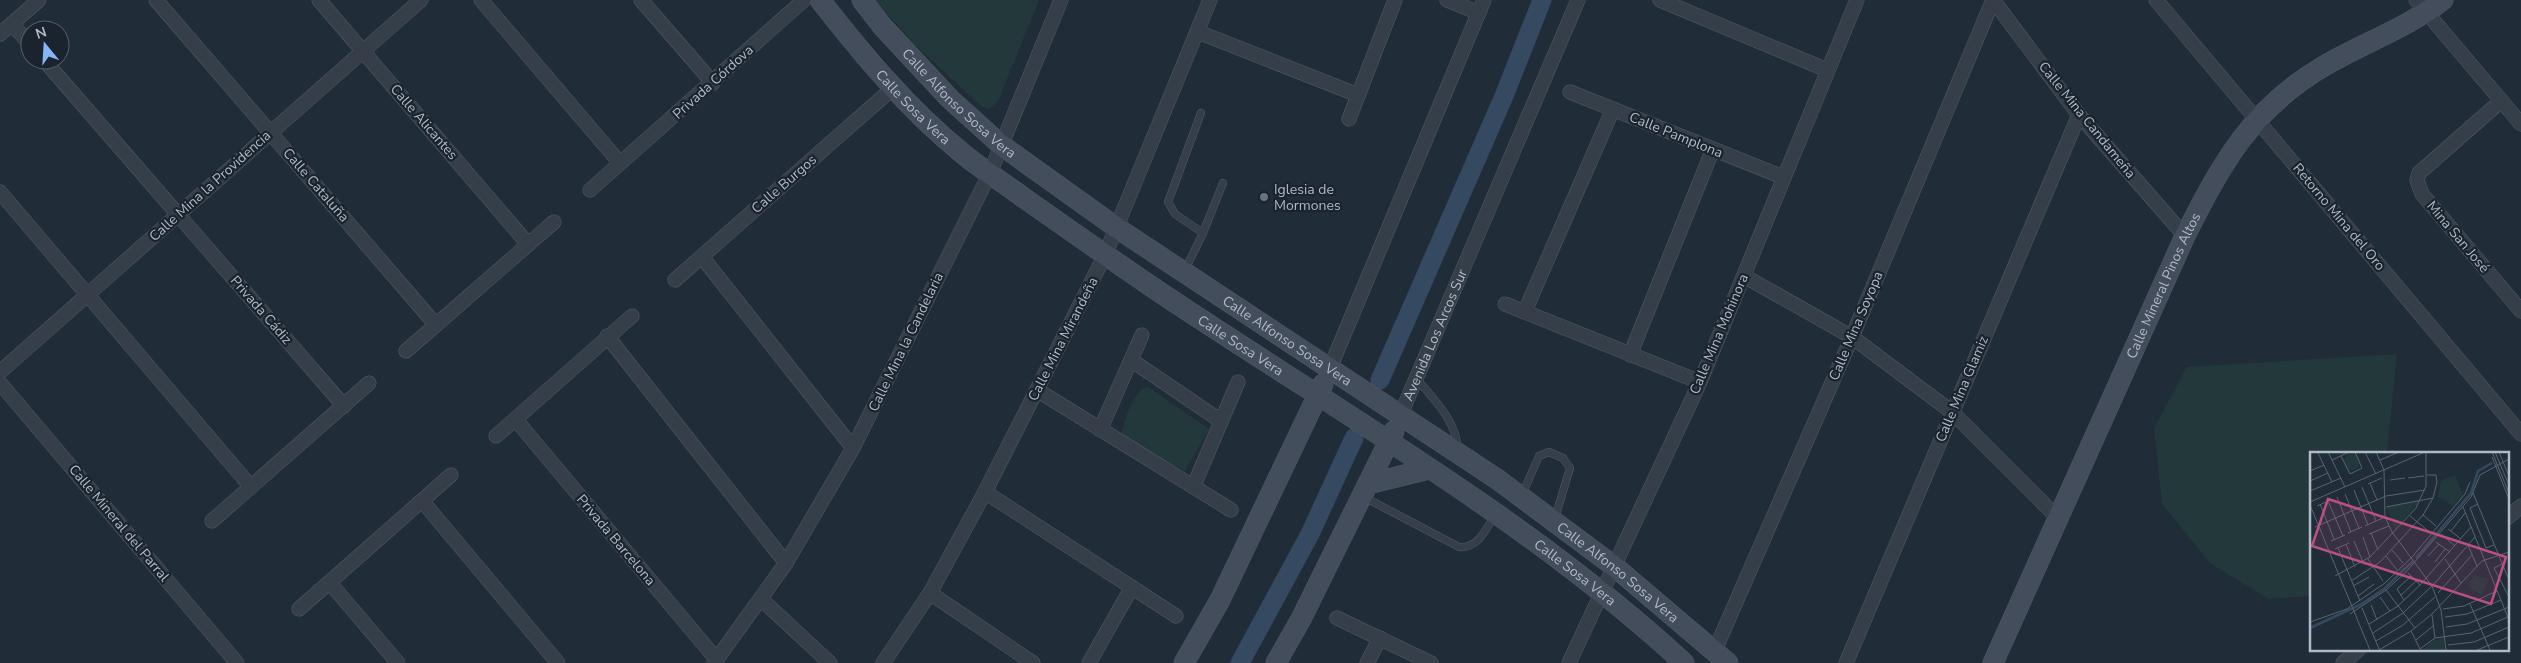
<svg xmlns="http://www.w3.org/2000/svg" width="2521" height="663" font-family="'Nunito Sans',sans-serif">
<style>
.green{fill:#23383a}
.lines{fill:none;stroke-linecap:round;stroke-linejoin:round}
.canal{stroke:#354960;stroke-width:19}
.lane-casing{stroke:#535c67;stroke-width:8}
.street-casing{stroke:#535c67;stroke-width:15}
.secondary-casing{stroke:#535c67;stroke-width:21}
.lane{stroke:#353e49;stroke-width:7}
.street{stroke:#353e49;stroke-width:14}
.secondary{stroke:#434d5c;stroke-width:20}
.worship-dot{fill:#6b7280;stroke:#1a232e;stroke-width:2}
.labels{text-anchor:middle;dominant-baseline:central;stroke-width:4.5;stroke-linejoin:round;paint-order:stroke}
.street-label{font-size:14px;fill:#b0b9c5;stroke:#1a232e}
.poi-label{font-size:14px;fill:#b0b9c5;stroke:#1a232e;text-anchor:start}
.inset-river{fill:none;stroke:#354960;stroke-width:2.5}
.inset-road{fill:none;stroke:#5a6471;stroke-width:1}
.view{fill:#bc5080;fill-opacity:0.15;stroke:#bc5080;stroke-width:2.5}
.inset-edge{fill:none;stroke:#b0b9c5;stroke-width:2.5}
</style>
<rect width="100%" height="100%" fill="#212c39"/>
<!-- green -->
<path class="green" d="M875,0H1039L998,101L989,109L982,107L916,46Z
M2397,354L2387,453H2311V596L2269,599L2211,564L2162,504L2154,428L2187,367Z
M1147,386L1209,429L1185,471L1121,437C1124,420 1132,394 1147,386Z"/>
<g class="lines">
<!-- canal -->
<path class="canal" d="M1380,380L1504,96L1542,0
M1240,663L1310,534L1354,438"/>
<defs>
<path id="lane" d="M1203,233L1223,183
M1185,270L1203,233L1175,214L1168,202L1201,113
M1416,378C1435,401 1456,420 1458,450
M1522,495L1539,456L1549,452L1563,458L1570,468L1555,518
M1362,496L1459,547C1478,549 1486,529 1495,515"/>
<g id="street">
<path d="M156,0L436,325"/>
<path d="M319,0L528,244"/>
<path d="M481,0L620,163"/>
<path d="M641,0L713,83"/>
<path d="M1447,0L1479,13"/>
<path d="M1660,0L1827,70"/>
<path d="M1993,0L2079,115L2185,236"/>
<path d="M2156,0L2521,434"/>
<path d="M2416,0L2521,124"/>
<path d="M12,24L30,44"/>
<path d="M1198,32L1358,95"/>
<path d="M0,34L39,0"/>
<path d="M44,60L344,406"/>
<path d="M1570,92L1783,177"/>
<path d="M2501,101L2419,173L2417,180L2422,194L2521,311"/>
<path d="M1349,119L1395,0"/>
<path d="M590,190L804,0"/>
<path d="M0,192L251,487"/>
<path d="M702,257L853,448"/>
<path d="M1744,276L1852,337L1952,412L2057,517"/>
<path d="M675,280L893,88"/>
<path d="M1505,304L1700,382"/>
<path d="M1525,311L1613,109"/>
<path d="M607,336L786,563"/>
<path d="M406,351L554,222"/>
<path d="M1630,355L1713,149"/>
<path d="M1131,360L1221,421"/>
<path d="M1330,368L1484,0"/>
<path d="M0,372L421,0"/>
<path d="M0,383L237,663"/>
<path d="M1037,390L1231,510"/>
<path id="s1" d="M1401,414L1578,0"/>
<path d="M516,420L717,660"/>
<path d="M1100,430L1142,335"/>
<path d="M496,436L632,316"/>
<path d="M1194,485L1238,382"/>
<path d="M985,492L1176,616"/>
<path d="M423,502L558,663"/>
<path d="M2507,518L2521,506"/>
<path d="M212,521L369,383"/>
<path d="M330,583L398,663"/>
<path d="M930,593L1033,663"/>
<path d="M761,599L830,663"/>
<path d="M299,609L451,475"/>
<path d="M1337,618L1431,663"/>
<path d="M1715,650L1852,337L1993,0"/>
<path d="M714,663L786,563L853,448L990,173L1061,0"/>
<path d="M883,663L930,593L985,492L1105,255L1210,0"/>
<path d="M1089,663L1132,587"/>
<path d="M1367,663L1380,638"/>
<path d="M1569,663L1700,382L1857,0"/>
<path d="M1846,663L2079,115"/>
<path d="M2343,663L2359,649"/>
</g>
<g id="secondary">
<path id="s2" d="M820,0C863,55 908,109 962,153C981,169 1004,183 1024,198C1068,229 1111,259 1155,289C1332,408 1527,518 1684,663"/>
<path id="s3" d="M862,0L883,27L950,99L1001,145L1117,228L1497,479L1615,567L1728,663"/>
<path d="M1368,484L1429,469"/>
<path d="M1184,663L1220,600L1323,384"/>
<path d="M1276,663L1301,619L1394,431"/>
<path id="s4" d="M1993,663L2185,236C2222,163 2251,109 2324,66C2363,43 2407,28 2443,0"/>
</g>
</defs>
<!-- lane casing -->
<use href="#lane" class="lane-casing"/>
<!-- street casing -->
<use href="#street" class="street-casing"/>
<!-- secondary casing -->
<use href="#secondary" class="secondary-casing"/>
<!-- lane -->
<use href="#lane" class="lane"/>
<!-- street -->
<use href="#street" class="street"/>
<!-- secondary -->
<use href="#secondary" class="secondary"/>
</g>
<!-- markers -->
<circle class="worship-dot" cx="1264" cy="197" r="5"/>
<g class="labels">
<!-- street labels -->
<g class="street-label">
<text transform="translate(713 82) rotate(-42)">Privada Córdova</text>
<text stroke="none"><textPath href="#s3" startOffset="142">Calle Alfonso Sosa Vera</textPath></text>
<text stroke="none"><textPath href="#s2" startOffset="142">Calle Sosa Vera</textPath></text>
<text transform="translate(2087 120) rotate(51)">Calle Mina Candameña</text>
<text transform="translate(424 122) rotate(49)">Calle Alicantes</text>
<text transform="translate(1676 135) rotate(22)">Calle Pamplona</text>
<text transform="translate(784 184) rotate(-41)">Calle Burgos</text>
<text transform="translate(316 185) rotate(49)">Calle Cataluña</text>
<text transform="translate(210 186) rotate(-42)">Calle Mina la Providencia</text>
<text transform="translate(2339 217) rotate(50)">Retorno Mina del Oro</text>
<text transform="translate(2458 237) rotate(50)">Mina San José</text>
<text stroke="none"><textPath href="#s4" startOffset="414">Calle Mineral Pinos Altos</textPath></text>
<text transform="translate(261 310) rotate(49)">Privada Cádiz</text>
<text transform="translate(1856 326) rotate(-67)">Calle Mina Soyopa</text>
<text transform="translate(1719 334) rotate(-67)">Calle Mina Mohinora</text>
<text stroke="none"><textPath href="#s1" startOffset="86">Avenida Los Arcos Sur</textPath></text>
<text transform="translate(1063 339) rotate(-63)">Calle Mina Mirandeña</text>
<text stroke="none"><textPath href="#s3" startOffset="548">Calle Alfonso Sosa Vera</textPath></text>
<text transform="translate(906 342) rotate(-64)">Calle Mina la Candelaria</text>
<text stroke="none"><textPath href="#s2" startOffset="548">Calle Sosa Vera</textPath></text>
<text transform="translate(1962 389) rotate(-67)">Calle Mina Glamiz</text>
<text transform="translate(119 523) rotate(50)">Calle Mineral del Parral</text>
<text transform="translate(616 540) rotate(50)">Privada Barcelona</text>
<text stroke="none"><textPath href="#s3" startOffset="952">Calle Alfonso Sosa Vera</textPath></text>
<text stroke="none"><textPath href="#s2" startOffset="952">Calle Sosa Vera</textPath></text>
</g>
<!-- poi labels -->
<g class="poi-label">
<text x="1274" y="189">Iglesia de<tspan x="1274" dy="16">Mormones</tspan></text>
</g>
</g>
<!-- overview -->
<g transform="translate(2310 452)">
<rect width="199" height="199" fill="#212c39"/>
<path d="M34 10a8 8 0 1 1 16 0a8 8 0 1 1-16 0ZM145,23L153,43L143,54L128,45L131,29ZM107,49L108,51L85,77L77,55ZM164,123L179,127L172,142L161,138L159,132ZM133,185L135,198H112L121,190Z" fill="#23383a"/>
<path class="inset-river" d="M106,106L161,41L168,19L182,11M0,176L50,153L74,137L103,109"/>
<path class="inset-road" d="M18,0L35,35M55,0L66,22M66,0L74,18L75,65L82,80L122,134L131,158L136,198M182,0L199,41M185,0L199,33M189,0L199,24M8,1L22,30M31,4L40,22L52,16L45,0M182,5L199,47M22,8L39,0M70,8L89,0M0,19L14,13M98,26L114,24M80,28L95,26M0,29L18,21M60,31L67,48M58,32L72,26M52,35L66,69M44,38L58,73M0,39L31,26M163,41L199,128M35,42L49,76M27,45L41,80M18,49L33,84M0,50L115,0M10,52L24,87M168,52L160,56L176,96L184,93M0,53L60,198M7,54L21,48M76,55L123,46M153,55L199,168M113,63L126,74M100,64L122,82M55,74L75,65M5,75L76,44L115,38M138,77L151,87M141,79L155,61M38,81L52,75M61,81L68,98M59,82L79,74M131,82L145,94M53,85L60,105M21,89L35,83M44,89L53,110M126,90L140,100M36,92L45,115M158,93L167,114M28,96L50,149M25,97L39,91M82,98L93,111M76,104L87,118M118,104L129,92M58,107L73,129M135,107L151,131M125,110L135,97M192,112L184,116L199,145M98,121L110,133M25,124L60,105L106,56L116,34V0M41,129L70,110L113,63L123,46L127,30L126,23H117M124,132L165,85M43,134L59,125M76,138L105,176M128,141L162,103M91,143L106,129M48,144L64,132M70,145L80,159M94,148L87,137L101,124M160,152L180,198M61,153L67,168M52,156L69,197M133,157L154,154L187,139M40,162L76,138L95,121L161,45L170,23L199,7M122,163L125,186M135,165L157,162L191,148M0,170L37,157L75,131L102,105L155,42L160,30M59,172L88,154L110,133L161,75M136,175L157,172L199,155M101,179L110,197M63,181L93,161L122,134M106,188L123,174M66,189L93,173L125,145M138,193L164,190L199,175M110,197L125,186L161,181L198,165M69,198L101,179L122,162L172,109L199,100M167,198L199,185"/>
<path class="view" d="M18,47L196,105L181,152L2,94Z"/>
<rect width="199" height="199" class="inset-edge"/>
</g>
<!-- north arrow -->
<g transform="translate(45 45) rotate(342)"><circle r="24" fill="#1a232e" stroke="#565f6a"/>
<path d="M0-4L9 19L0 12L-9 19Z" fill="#84b5f6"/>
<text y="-8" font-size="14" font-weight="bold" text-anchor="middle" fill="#b0b9c5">N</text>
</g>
</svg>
